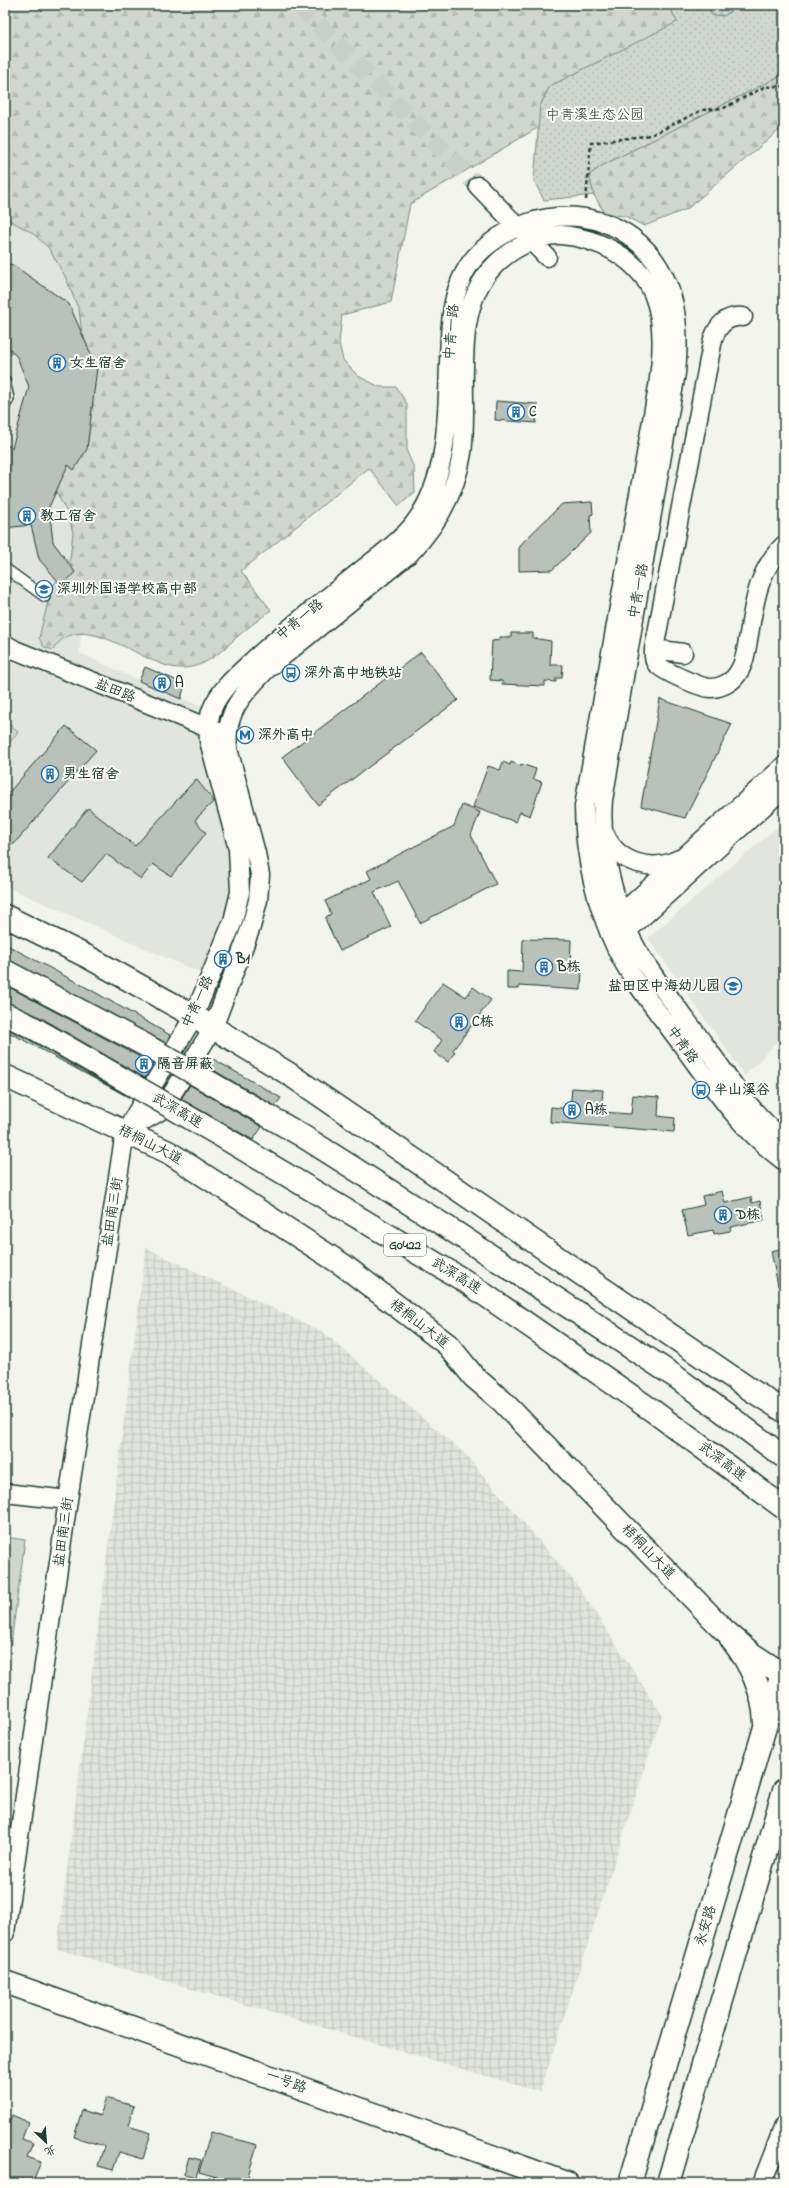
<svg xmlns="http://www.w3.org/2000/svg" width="789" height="2188" font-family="'Indie Flower','LXGW WenKai TC',sans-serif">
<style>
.built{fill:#e2e5df}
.industrial{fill:url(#industrial-grid)}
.grass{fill:#d1d6d1;stroke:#788a82}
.forest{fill:url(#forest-firs);stroke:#788a82}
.park{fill:url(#park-dots);stroke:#788a82}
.building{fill:#b9c1bb;stroke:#1f3d34}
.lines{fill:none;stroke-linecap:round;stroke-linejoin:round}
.street-tunnel{stroke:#c9cfca;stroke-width:18;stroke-dasharray:18 9;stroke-linecap:butt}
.lane-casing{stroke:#1f3d34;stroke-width:12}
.street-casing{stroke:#1f3d34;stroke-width:21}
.secondary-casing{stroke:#1f3d34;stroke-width:25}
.primary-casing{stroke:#1f3d34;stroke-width:25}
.path{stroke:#1f3d34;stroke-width:2.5;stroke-dasharray:4 3;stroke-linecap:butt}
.lane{stroke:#fdfcf7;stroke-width:9}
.street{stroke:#fdfcf7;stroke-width:18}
.secondary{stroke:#fdfcf7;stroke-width:22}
.primary{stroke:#fdfcf7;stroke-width:22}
.highway-bridge-casing{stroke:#1f3d34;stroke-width:25;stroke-linecap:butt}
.highway-bridge{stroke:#fdfcf7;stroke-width:22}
.labels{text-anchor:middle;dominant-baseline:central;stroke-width:4;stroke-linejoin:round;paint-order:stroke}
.shield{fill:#fdfcf7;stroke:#62766e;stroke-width:1}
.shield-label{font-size:13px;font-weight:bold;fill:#1f3d34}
.park-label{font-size:14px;fill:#435c53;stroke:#fdfcf7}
.street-label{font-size:14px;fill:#1f3d34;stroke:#fdfcf7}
.poi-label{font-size:14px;font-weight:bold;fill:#1f3d34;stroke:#fdfcf7;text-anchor:start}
</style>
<defs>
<pattern id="industrial-grid" width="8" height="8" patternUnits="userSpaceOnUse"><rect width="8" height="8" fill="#e2e5df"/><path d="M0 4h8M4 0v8" fill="none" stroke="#c1c5c0"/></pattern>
<pattern id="forest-firs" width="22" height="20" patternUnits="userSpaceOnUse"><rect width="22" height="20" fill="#d1d6d1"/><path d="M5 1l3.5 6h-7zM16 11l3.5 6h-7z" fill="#b3b9b4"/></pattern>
<pattern id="park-dots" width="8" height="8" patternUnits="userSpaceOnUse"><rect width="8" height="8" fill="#d1d6d1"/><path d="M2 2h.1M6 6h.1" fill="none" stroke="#b3b9b4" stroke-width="1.8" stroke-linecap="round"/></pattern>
</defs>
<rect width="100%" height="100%" fill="#f4f4ef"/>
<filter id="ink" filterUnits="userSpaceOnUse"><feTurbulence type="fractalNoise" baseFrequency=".025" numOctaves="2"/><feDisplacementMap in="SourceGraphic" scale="8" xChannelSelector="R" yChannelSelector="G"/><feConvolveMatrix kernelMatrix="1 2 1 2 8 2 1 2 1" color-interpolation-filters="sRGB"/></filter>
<g filter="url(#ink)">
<!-- built -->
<path class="built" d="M5,214L54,241L94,304L80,653L171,695L203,706L210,758L243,907L209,977L5,886Z
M784,821V1034L745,1076L648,938Z"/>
<!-- industrial -->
<path class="industrial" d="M146,1248L323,1332L465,1454L578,1586L662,1715L540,2092L57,1949Z"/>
<!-- grass -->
<path class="grass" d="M5,721L18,732L5,748Z
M5,1537L25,1540L5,1688Z"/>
<!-- forest -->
<path class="forest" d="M5,5H669L678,22L550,86L540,106L539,127L410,204L391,302L342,315L339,343L343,360L358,376L380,387H396L407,404V452L414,468L415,492L399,506L369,468L241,571L271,610C259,620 246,628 235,639C219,653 206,667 183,668C147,671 82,603 53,650L44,647L39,638L52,586L62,576L70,559L73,533L69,516L52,484L83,342L79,310L65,276L48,247L31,232L5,218Z
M707,5H739L724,16L712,15Z
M784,74V126L687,209L644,226L625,216L605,214L594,195L589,175L603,165Z"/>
<!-- park -->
<path class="park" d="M669,5H707L712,15L724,16L739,5H784V74L603,165L589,175L594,195L544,200L534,181L540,106L550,86L677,22Z"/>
<!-- building -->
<path class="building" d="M5,264L13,265L69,304L97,368L87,449L74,470L68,465L49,507L53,542L75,572L62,586L39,559L31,525L5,528V444L12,448L29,387L17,357L5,344Z
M496,401L537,404L536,423L495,420Z
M592,502L593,514L590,515L591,533L552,570L519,571V548L523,542L562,504Z
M511,633H533V638L551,641L550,665H563L562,678H556V682L545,681V686L502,684V681L490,680L492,641L500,640V637H511Z
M421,652L458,700L318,805L282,757Z
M145,667L185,684L181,699L139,681Z
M660,699L732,724L685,818L641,806Z
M66,726L96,750L13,845L5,839V797Z
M503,762L510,765L511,762L521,766V764L536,769L533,779L542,782L530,816L520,812L516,822L473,807L488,766L500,770Z
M196,779L214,801L195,820L206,833L171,876L153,864L141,879L106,854L82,882L48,858L88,808L135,846Z
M462,805L480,812L471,835L496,884L420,923L398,881L374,892L391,927L340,951L326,921V917L331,914L325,901L371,879L367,871L454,826Z
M523,939L571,940L570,968H582L581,990L519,986V989H507V971L522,972Z
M5,944L91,990L170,1035L166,1043L5,959Z
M443,982L466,997L473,987L491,1000L453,1050L455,1052L448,1062L434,1052L442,1040L415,1021Z
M5,985L153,1064L145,1078L38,1016L5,1002Z
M5,1028L26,1038L132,1099L5,1030Z
M208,1056L281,1098L275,1106L203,1064Z
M190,1085L262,1127L253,1140L181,1099Z
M572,1088L603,1090L601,1112L631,1114L633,1095L659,1097L658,1116L675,1118L674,1132L550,1122L551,1107L570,1109Z
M722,1191L725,1203L751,1197L752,1203L760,1201L764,1220L731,1227L730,1231L714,1234L713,1230L688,1235L682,1210L704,1205L702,1196Z
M784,1248V1285L778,1286L771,1251Z
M106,2098L134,2106L128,2126L151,2133L143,2159L119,2152L113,2170L98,2166L104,2146L74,2137L82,2110L100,2116Z
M12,2115L28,2122L22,2139L33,2143L27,2157L41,2162L32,2183H5V2132Z
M211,2132L257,2145L246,2183H238L199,2172Z
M189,2157L201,2160L196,2177L184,2174Z"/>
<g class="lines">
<!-- street-tunnel -->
<path class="street-tunnel" d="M299,5L478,186"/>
<defs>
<path id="lane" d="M5,380L9,399L5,406
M5,568L45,597"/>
<path id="street" d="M478,186L547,257
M743,317C727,315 718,325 713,339L654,649C654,654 653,659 656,663C662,671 701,688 711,688C720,688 730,683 735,677C744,667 746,652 748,640C754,605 757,571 784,545
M5,644L15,650L218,732
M654,649L683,653
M605,834C617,863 652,873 679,859
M618,922L622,913L784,766
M617,933L628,930L784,788
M126,1131L162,1110L213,1028L251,927L258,900L260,875L256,853L228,749C224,712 243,694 267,669L410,553C437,525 456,492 462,453C470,395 449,312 494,266C509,250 538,234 561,235C599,238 640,259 654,296C665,325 662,356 658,386L584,806C584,855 596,906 617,950C635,986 664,1019 688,1053C716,1092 744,1132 784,1161
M5,1493L68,1500
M5,1933L68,1500L125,1132L194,1016L233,921L240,892L238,849L209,741C208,730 208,719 212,709C219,691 235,677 249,664C284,631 321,603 358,573C376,558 398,544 413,525C449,479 447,418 449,363C450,324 450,281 480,252C538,197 634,205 667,283C679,311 679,343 676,373L603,800C599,848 616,914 640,955C661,988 686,1019 709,1051C731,1081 754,1117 784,1139
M762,2183L784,2126"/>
<path id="secondary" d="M731,1639C750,1662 764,1693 765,1723
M5,1982L567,2183
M630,2183L773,1700L784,1670
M668,2183L784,1790"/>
<path id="primary" d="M5,916L88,957L194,1016L289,1074L748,1388L784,1411
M5,1076L168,1152L343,1265L448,1345L474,1377L502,1401L723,1629L752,1654L784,1675"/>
</defs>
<!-- lane casing -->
<use href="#lane" class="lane-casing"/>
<!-- street casing -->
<use href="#street" class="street-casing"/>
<!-- secondary casing -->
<use href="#secondary" class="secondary-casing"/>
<!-- primary casing -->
<use href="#primary" class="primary-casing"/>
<!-- path -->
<path class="path" d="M586,200L591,143L651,135L702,110L724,108L764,87L784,86"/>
<!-- lane -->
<use href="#lane" class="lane"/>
<!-- street -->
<use href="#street" class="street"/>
<!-- secondary -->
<use href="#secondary" class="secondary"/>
<!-- primary -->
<use href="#primary" class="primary"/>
<defs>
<path id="highway-bridge" d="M5,971L145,1045L301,1135L450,1229L676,1377L784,1457
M5,1014L32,1027L223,1137L465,1281L653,1411L784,1508"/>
</defs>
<!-- highway-bridge casing -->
<use href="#highway-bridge" class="highway-bridge-casing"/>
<!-- highway-bridge -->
<use href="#highway-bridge" class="highway-bridge"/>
</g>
</g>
<!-- icons -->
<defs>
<symbol id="building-ring" viewBox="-11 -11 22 22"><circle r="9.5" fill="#fdfcf7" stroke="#1f6fb2" stroke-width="1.5"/><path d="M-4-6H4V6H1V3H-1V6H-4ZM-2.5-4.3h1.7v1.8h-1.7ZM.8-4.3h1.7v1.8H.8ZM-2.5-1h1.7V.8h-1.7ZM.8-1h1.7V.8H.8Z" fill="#1f6fb2"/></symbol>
<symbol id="school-ring" viewBox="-11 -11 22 22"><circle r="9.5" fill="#fdfcf7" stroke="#1f6fb2" stroke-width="1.5"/><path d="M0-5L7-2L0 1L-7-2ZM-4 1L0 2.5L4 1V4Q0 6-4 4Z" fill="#1f6fb2"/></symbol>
<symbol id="bus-ring" viewBox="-11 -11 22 22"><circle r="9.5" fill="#fdfcf7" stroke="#1f6fb2" stroke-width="1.5"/><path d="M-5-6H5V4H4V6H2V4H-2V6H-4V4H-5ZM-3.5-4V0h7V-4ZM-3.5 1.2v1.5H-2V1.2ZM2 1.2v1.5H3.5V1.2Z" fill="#1f6fb2"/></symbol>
<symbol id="metro-ring" viewBox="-11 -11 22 22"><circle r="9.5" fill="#fdfcf7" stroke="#1f6fb2" stroke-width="1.5"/><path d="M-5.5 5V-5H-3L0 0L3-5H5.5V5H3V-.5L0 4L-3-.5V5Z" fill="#1f6fb2"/></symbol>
</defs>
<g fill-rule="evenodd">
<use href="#building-ring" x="47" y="353" width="20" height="20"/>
<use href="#building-ring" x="506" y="402" width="20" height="20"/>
<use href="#building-ring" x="17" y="506" width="20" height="20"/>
<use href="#school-ring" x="34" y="579" width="20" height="20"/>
<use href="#bus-ring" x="281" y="663" width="20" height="20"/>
<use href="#building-ring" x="152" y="673" width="20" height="20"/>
<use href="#metro-ring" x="235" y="725" width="20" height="20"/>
<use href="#building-ring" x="40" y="764" width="20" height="20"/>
<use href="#building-ring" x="213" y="949" width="20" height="20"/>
<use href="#building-ring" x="534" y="957" width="20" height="20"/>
<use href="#school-ring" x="723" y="976" width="20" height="20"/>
<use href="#building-ring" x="449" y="1012" width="20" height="20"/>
<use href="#building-ring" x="134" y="1054" width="20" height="20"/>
<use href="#bus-ring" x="691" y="1080" width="20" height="20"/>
<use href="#building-ring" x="562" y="1100" width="20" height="20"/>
<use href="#building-ring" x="713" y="1205" width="20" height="20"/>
</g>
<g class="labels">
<!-- shield labels -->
<rect class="shield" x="384" y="1234" width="42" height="22" rx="3"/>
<g class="shield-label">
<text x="405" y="1245">G0422</text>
</g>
<!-- park labels -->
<g class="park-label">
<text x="595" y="115">中青溪生态公园</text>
</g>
<!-- street labels -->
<g class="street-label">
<text transform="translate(452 332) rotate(-85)">中青一路</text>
<text transform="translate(639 591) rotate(-80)">中青一路</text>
<text transform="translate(300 620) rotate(-39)">中青一路</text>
<text transform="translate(115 691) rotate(22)">盐田路</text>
<text transform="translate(198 1002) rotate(-65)">中青一路</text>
<text transform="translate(682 1045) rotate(55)">中青路</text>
<text transform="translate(177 1111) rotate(30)">武深高速</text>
<text transform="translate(150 1145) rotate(27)">梧桐山大道</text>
<text transform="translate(113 1212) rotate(-81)">盐田南三街</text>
<text transform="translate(456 1276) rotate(32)">武深高速</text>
<text transform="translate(419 1324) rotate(38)">梧桐山大道</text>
<text transform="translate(722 1462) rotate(37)">武深高速</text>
<text transform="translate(64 1532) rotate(-82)">盐田南三街</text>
<text transform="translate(648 1552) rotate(46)">梧桐山大道</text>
<text transform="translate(706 1926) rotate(-73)">永安路</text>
<text transform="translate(286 2082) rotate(20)">一号路</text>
</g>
<!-- poi labels -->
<g class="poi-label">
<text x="70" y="363">女生宿舍</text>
<text x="529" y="412">C</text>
<text x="40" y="516">教工宿舍</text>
<text x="57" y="589">深圳外国语学校高中部</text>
<text x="304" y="673">深外高中地铁站</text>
<text x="175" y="683">A</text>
<text x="258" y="735">深外高中</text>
<text x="63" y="774">男生宿舍</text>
<text x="236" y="959">B1</text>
<text x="557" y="967">B栋</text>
<text x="720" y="986" text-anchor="end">盐田区中海幼儿园</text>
<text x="472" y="1022">C栋</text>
<text x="157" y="1064">隔音屏蔽</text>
<text x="714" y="1090">半山溪谷</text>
<text x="585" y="1110">A栋</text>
<text x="736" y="1215">D栋</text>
</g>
</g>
<!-- margin -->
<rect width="789" height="2188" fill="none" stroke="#fdfcf7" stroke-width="20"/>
<rect x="10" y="10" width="769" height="2168" fill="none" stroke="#1f3d34" stroke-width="1.5" filter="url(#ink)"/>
<!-- north arrow -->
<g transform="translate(46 2142) rotate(154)" stroke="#fdfcf7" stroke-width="3" paint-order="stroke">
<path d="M0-3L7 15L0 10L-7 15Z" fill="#1f3d34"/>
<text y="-6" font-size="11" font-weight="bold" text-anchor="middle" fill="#1f3d34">北</text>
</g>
</svg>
